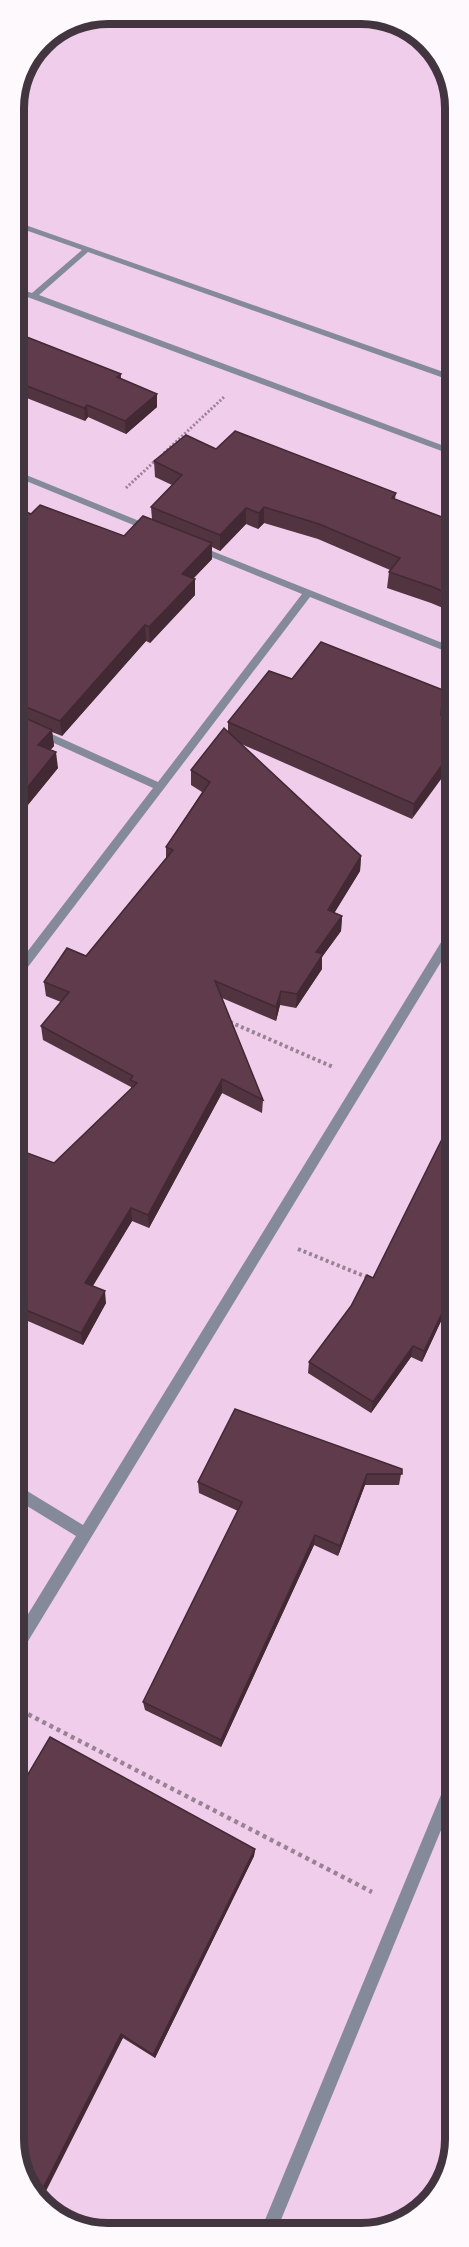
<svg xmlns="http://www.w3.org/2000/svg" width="469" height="2247" font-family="'PT Sans Narrow',sans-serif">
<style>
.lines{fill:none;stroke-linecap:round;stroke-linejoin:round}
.path-far2{stroke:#9a8296;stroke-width:3;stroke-dasharray:2 2;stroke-linecap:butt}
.path-far1{stroke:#9a8296;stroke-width:4;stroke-dasharray:3 3;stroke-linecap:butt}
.path{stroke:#9a8296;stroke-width:4.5;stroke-dasharray:4 4;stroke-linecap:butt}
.minor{fill:#858a9a;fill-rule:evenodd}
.tertiary{fill:#858a9a;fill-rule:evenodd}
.wall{fill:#523340}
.shaded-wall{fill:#422934}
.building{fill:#5f3b4b;stroke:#422934;stroke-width:1.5}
.rim{fill:none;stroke:#433540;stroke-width:8}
</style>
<rect width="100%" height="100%" fill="#f0cdea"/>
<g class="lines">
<!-- path-far2 -->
<path class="path-far2" d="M445,419L455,408
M164,453L224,397
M126,488L156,460"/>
<!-- path-far1 -->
<path class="path-far1" d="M230,1022L333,1067
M298,1249L369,1278
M442,1309L455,1314"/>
<!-- path -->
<path class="path" d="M14,1707L372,1892"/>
<!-- minor -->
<path class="minor" d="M14,470L154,527L156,529L151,532L148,531L14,476Z
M197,545L455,648V655L310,597L18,980L14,981V969L153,788L14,725V717L158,782L302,594L194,550V546Z
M455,925V939L19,1656L14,1658V1637L76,1536L14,1498V1483L83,1525L451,926Z"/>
<!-- tertiary -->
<path class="tertiary" d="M14,221L455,376V382L88,252L39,295L455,450V456L14,292V287L32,293L82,250L14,226Z
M455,1771V1796L276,2232H260L450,1773Z"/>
</g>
<!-- wall -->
<path class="wall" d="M14,332L121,374V379L157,394V407L126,434L88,417L85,421L14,393Z
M216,449L396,493L395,499L455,522V613L431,603L387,588L389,572L390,570L318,539L264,523L258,529L246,524L220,551L212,547V559L193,579H195V595L150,643L146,641L62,736L52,732L54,746L50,750L58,768L14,822V507L31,514L124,536L152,519L151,507L172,485L155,477L154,461Z
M292,679L443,690L412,819L239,743L361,856L360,871L334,913L342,916L341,931L322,957V969L296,1008L280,1005L276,1021L222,998L263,1100L262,1113L222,1093L149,1228L132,1221L93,1286L106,1303L83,1345L14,1315V1148L54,1163L131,1089V1087L43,1040L41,1026L61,1002L46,996L44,982L86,956L166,859V847L202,792L191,785V770L228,733V722Z
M455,1113V1291L422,1362L411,1357L371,1413L308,1373L309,1362L373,1278Z
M402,1469L399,1485H365L338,1556L314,1545L221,1747L145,1710L143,1702L238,1511L199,1493L198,1482Z
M255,1849L254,1856L155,2058L123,2038L14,2151Z"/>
<!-- shaded-wall -->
<path class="shaded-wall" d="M157,394V407L126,434L125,421Z
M87,405L88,417L85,421L84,408Z
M264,507V523L258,529L259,513Z
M246,508V524L220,551V535Z
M212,543V559L182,590V574Z
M195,579V595L150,643L149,627Z
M145,625L146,641L62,736L60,721Z
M52,730L54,746L40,761L38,745Z
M455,747V760L412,819L414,804Z
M56,752L58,768L14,822V804Z
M361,856L360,871L327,925L328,910Z
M342,916L341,931L322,957V969L296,1008L297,994L316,952Z
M281,991L280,1005L276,1021V1007Z
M222,1079V1093L149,1228L148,1215Z
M131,1208L132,1221L87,1295L85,1283Z
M455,1286V1291L422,1362L424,1351Z
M105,1291L106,1303L83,1345L81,1333Z
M413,1346L411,1357L371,1413L373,1402Z
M367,1474L365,1485L338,1556L340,1546Z
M315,1535L314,1545L221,1747V1740Z
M255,1849L254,1856L155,2058L153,2055Z
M121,2034L123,2038L40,2203L37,2200Z"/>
<!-- building -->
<path class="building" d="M14,332L121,374L117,377L157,394L125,421L87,405L84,408L14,381Z
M235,431L396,493L392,498L455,522V597L433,587L389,572L400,558L319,524L264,507L259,513L246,508L220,535L151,507L182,475L154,461L186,435L216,449Z
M40,505L124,536L143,516L212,543L182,574L195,579L149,627L145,625L60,721L14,702V507L31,514Z
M321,642L443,690L441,715L455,721V747L414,804L228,722L269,671L292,679Z
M14,713L52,730L38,745L56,752L14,804Z
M224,728L361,856L328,910L342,916L316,952L323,954L297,994L281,991L276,1007L215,981L263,1100L222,1079L148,1215L131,1208L85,1283L105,1291L81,1333L14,1305V1148L54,1163L137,1083L130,1080L133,1076L41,1026L69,992L44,982L67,948L86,956L173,850L166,847L210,782L191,770Z
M455,1113V1286L424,1351L413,1346L373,1402L309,1362L351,1306L367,1275L373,1278Z
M235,1409L402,1469V1474H367L340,1546L315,1535L221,1740L143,1702L242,1502L198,1482Z
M50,1737L255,1849L153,2055L121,2034L37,2200L14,2151V1798Z"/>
<!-- crop -->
<path d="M0 0H469V2247H0ZM108 24H361A84 84 0 0 1 445 108V2139A84 84 0 0 1 361 2223H108A84 84 0 0 1 24 2139V108A84 84 0 0 1 108 24Z" fill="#fdf9fc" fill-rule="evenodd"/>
<path class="rim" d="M108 24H361A84 84 0 0 1 445 108V2139A84 84 0 0 1 361 2223H108A84 84 0 0 1 24 2139V108A84 84 0 0 1 108 24Z"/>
</svg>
